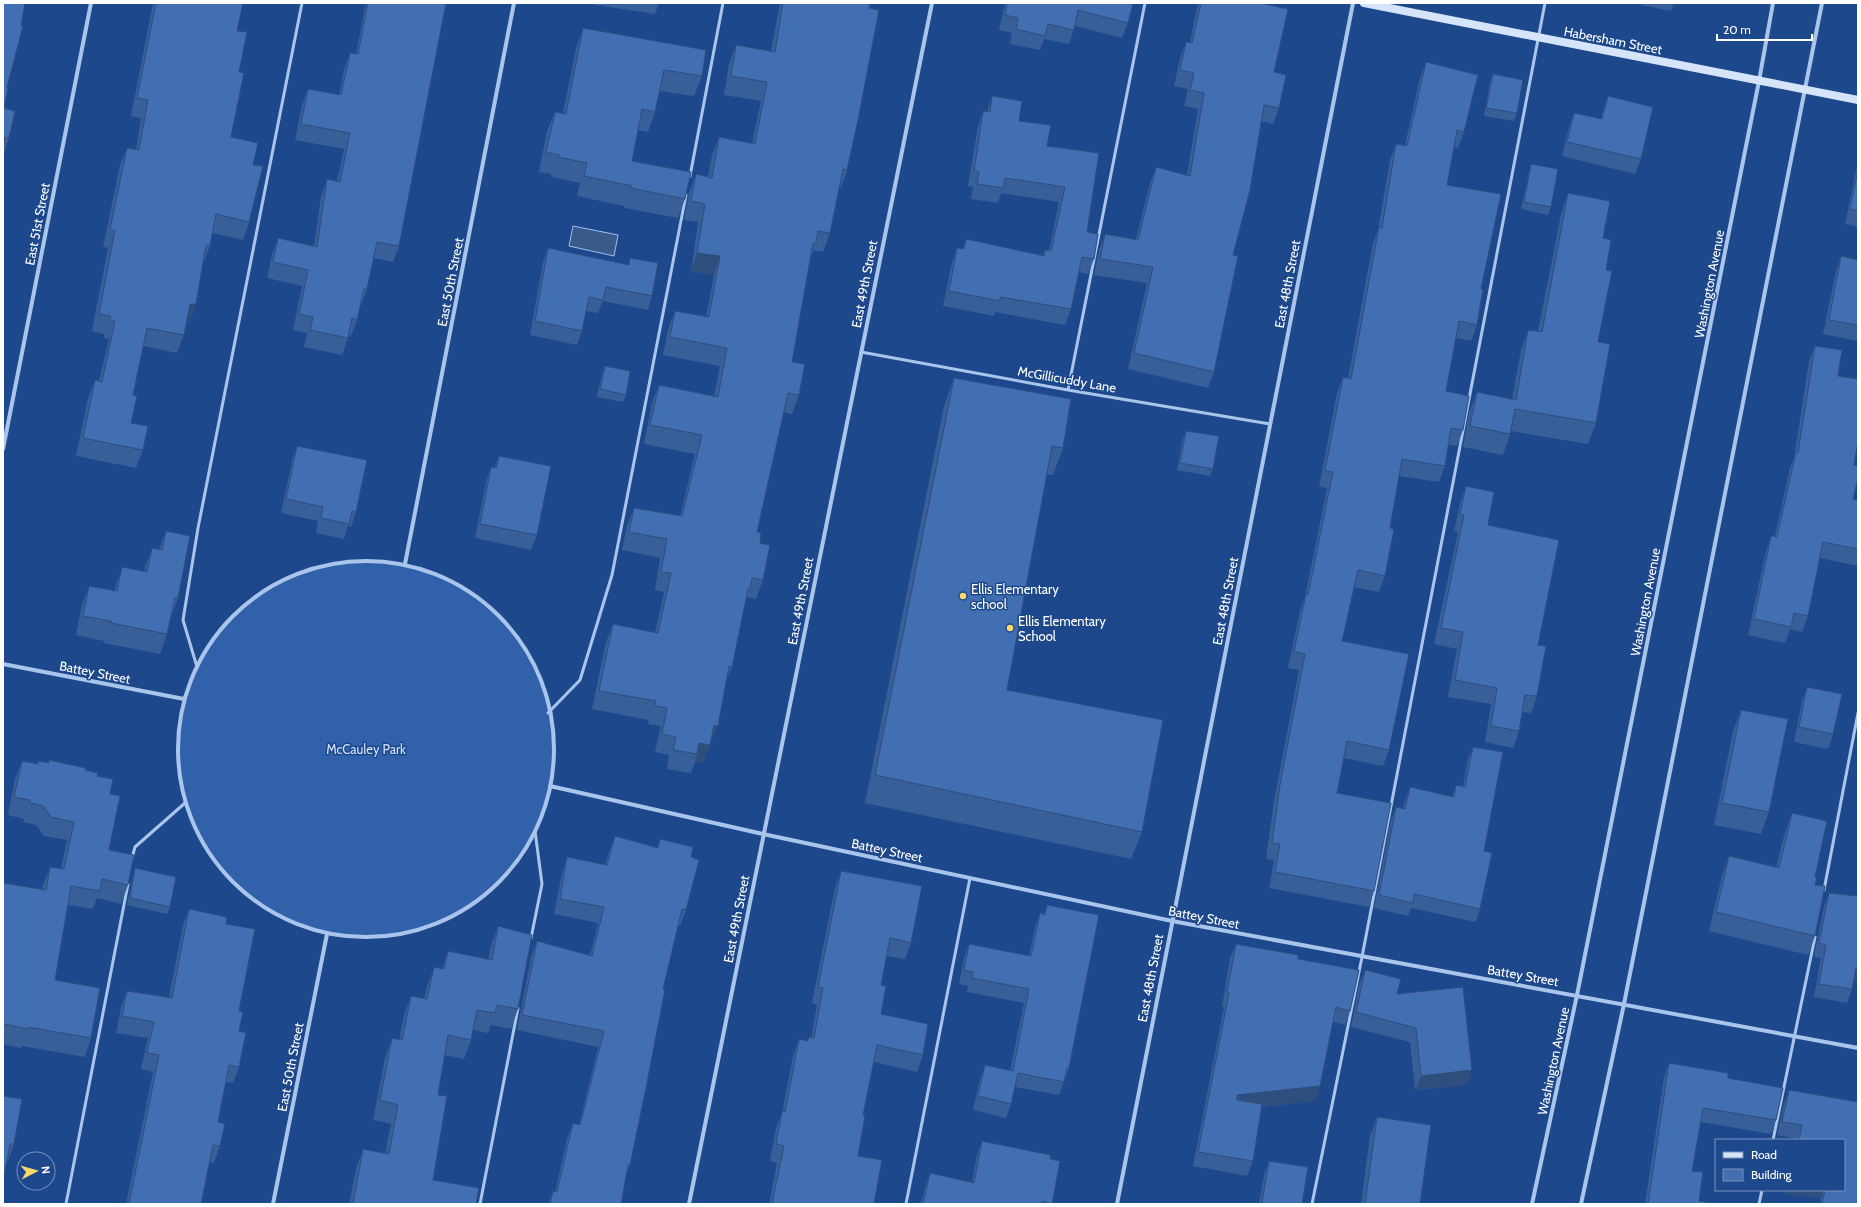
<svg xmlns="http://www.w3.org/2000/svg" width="1861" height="1207" font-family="Cabin,sans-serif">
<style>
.green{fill:#3161aa}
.water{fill:#3b5a8c;stroke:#9ebfee}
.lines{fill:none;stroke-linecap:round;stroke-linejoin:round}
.lane{stroke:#aac5ec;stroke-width:3}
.street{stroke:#aac5ec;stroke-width:4}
.secondary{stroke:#d6e4f9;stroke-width:8}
.wall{fill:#395f99}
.shaded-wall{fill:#2e4e7d}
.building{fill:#426fb2;stroke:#2e4e7d}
.poi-dot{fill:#fcd869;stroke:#1e488c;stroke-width:1.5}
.labels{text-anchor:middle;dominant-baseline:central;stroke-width:3;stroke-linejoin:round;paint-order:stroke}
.street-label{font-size:13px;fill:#fff;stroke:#1e488c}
.poi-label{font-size:13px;fill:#fff;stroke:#1e488c;text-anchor:start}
.park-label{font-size:13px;fill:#d0e0f9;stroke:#1e488c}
</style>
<rect width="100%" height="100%" fill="#1e488c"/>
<!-- green -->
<path class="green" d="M178 749a188 188 0 1 1 376 0a188 188 0 1 1-376 0Z"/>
<!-- water -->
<path class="water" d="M573,226L618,235L614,256L569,246Z"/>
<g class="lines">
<!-- lane -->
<path class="lane" d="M690,176L723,3
M861,352L1068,390L1270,424
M1068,390L1145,3
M197,667L183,620L198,528L302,3
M548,713L580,680L612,575L686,195
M132,858L135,847L185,803
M1824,890L1858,713
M531,938L542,884L535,831
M1773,1140L1815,937
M66,1204L128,884
M480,1204L518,1008
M906,1204L970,878
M1312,1204L1362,957L1545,3
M1759,1204L1762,1190"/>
<!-- street -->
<path class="street" d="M3,449L91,3
M178 749a188 188 0 1 1 376 0a188 188 0 1 1-376 0Z
M405,564L514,3
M3,664L184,699
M550,786L763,834L1172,921L1858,1048
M273,1204L327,934
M689,1204L932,3
M1117,1204L1353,3
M1532,1204L1577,995L1759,81L1773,3
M1581,1204L1624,1004L1822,3"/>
<!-- secondary -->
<path class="secondary" d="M1364,3L1858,100"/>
</g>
<!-- wall -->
<path class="wall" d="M3,3L7,87L4,108L9,138L4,153H3Z
M153,3H243L237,31L239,72L231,137L253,165L249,222L243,240L212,233L210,246L203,264L196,304L189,322H186L184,335L177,353L143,346L133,395L131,423L143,450L136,468L76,456L88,398L95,380L99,381L109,339L104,338V334L92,331L108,248L103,247L120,165L127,148L136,149L141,118L131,116Z
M366,3H446L399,246L393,262L374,258L367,289L361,306H360L357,320L351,336L349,335L342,355L304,347L307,333L293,330L302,286L267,278L272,255L278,238L314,246L321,196L327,179L337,181L344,149L295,140L302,105L308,89L339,95L344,69L350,53L356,54Z
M583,3H659L655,14Z
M780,3H870L847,170L841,188H839L830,233L823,252L814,250L810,259L792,362L799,395L792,414L783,412L757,532L760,543L763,580L756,599L747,597L745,602L732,667L726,682L711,744H710L703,763L695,762L691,773L667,769L669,755L655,752L661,726L648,724L649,720L592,709L606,642L613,624L655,633L664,592L655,590L660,558L622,550L627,526L634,508L680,516L695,454L644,444L652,403L659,385L714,396L720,366L663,355L668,330L675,311L706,317L714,275L691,272L698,222L684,220L689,193L696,174L708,177L712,155L719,137L752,143L761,101L724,95L729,64L736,45L771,51Z
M1005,3H1133L1128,23L1122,38L1075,26L1069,44L1044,39L1040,50L1010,44L1012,33L999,30Z
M1199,3H1260L1274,72L1279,108L1273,124L1261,121L1233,255L1214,372L1208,388L1128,369L1147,283L1094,275L1099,250L1105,234L1136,239L1150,183L1156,167L1187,175L1198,109L1184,106L1188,89L1174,86L1180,58L1186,42L1190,43L1197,7Z
M1642,3H1674L1671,11L1641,5Z
M583,28L702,76L694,96L659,91L655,112L648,132L638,130L632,161L685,199L678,218L624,208V206L577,196L580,183L551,177V174L539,172L547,131L555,112L563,113L576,48Z
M1426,62L1464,132L1458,148L1454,147L1447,185L1481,289L1477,325L1471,341L1455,338L1446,391L1463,430L1457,446L1448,444L1445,466L1439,482L1399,476L1390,528L1385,576L1379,592L1354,587L1342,641L1389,750L1383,766L1344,758L1337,793L1374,891L1369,907L1269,888L1274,860L1266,859L1274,801L1299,670L1288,668L1300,611L1305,597L1327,488L1319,487L1337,393L1343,377L1348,378L1373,243L1378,230L1390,160L1396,144L1405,145L1420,78Z
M1493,74L1517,113L1514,121L1484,116L1490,82Z
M992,96L1047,146L1087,232L1094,259L1088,274L1079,272L1071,309L1065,325L995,312L994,316L943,306L952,263L957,248L963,249L966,239L1043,255L1045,250L1049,251L1059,202L1001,193L998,203L971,199L973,187L968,186L978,126L983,111L987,112Z
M1608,96L1641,159L1635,174L1562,156L1569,127L1574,113L1601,119L1603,111Z
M1858,161V227L1845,224Z
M1531,164L1551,207L1548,215L1521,209L1529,171Z
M1568,193L1603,238L1606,270L1598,342L1596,423L1588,444L1511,431L1503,455L1463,447L1469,413L1477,392L1512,399L1521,350L1528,330L1538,331L1561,214Z
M548,248L628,265L630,258L652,296L648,310L603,301L598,313L586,311L582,331L577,345L530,335L543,262Z
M1841,256L1858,260V341L1823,334L1836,271Z
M1815,346L1838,376L1854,465L1853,499L1858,500V566L1820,558L1808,616L1802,632L1790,629L1785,643L1748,635L1766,551L1771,536H1775L1790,468L1794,458L1809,361Z
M605,366L626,395L623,402L597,397L602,373Z
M954,378L1063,448L1053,475H1047L1007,690L1142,832L1131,859L865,803L944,406Z
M1186,431L1213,469L1210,476L1177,470L1183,438Z
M297,446L356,512L351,527L348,526L344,539L316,533L318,521L281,513L292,461Z
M499,456L537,535L531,550L475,538L486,482L491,467L494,468Z
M1466,486L1488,525L1538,645L1537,696L1531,713L1522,712L1519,731L1513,748L1485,742L1491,704L1448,697L1457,649L1434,644L1458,532L1454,531L1460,503Z
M166,531L178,598L171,618L167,634L160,654L104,643V641L76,635L82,605L89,586L114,591L122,567L144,572L145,567L152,548L159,549Z
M1807,687L1833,734L1828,749L1794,742L1802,701Z
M1741,710L1769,812L1761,834L1714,825L1733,731Z
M1473,747L1484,851L1480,909L1476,922L1411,908L1408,916L1374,908L1391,820L1396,807L1403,808L1405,800L1410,787L1452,797L1456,785L1463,786L1468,759Z
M22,761L37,764L38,761L85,770L97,776L110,794L109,850L128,885L121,904L97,898L93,909L68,905L55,980L91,1038L85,1057L22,1046L21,1048L3,1044V883L42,890L43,885L50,867L61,869L67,840L44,836L36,825L23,822L24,819L8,815L15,779Z
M1792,813L1815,877V936L1808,955L1709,931L1722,875L1729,856L1776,867L1785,832Z
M615,836L657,847L660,839L691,857L686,910L680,926L678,925L663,989L630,1165L626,1175L621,1204H548L553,1191L555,1192L567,1139L573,1123L579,1125L598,1047L517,1030L531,957L537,941L590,956L598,923L554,914L562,873L567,857L605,865L609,852Z
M135,868L170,907L167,914L127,905L133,875Z
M841,871L911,943L905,959L886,956L881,985V1014L923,1055L917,1072L874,1062L863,1115L858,1156L874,1204H769L777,1163L770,1161L776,1128L782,1113L793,1056L799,1039L807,1041L809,1037L811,1038L817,1005L812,1003L835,888Z
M1829,893L1858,896V982L1854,981L1852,989L1847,1003L1814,997L1821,958L1814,957L1824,906Z
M1047,905L1069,1068L1059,1095L1015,1087L1011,1104L1006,1118L973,1110L980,1079L985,1065L1010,1071L1024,1003L967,992L968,986L959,984L964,958L969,944L1029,956L1035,927L1040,913L1044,914Z
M189,909L226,924L239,1011V1067L233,1083L226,1082L218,1122L220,1146L214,1163L209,1162L201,1204H126L153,1072L141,1069L148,1038L116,1033L121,1007L127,991L169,997L183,925Z
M498,926L518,1009L511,1029L491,1025L488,1033L473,1030L471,1040L464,1059L444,1055L438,1095L433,1180L476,1204H349L356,1169L363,1149L385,1153L391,1124L373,1120L385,1058L392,1038L399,1040L404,1015L411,996L424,999L427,986L434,967L442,969L448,951L488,959L491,945Z
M1236,944L1298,959L1350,1011L1345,1025L1333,1022L1320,1086L1315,1101L1262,1107L1253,1161L1247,1176L1193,1166L1224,1007H1222L1230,958Z
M1365,970L1397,994L1467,1085L1415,1090L1410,1042L1351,1027L1359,985Z
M1669,1063L1728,1078L1776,1120L1771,1134L1701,1122L1692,1171L1699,1201L1718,1204H1645L1664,1077Z
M1789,1090L1858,1102V1204H1820L1821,1198L1784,1194L1785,1190H1844V1140H1797V1139L1777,1135L1784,1104Z
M3,1096L14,1144L8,1161H7Z
M1377,1117L1420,1204H1361L1370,1136Z
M982,1141L1060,1161L1052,1204H921L925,1187L930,1173L972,1182L977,1155Z
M1269,1161L1302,1204H1259L1264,1175Z"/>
<!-- shaded-wall -->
<path class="shaded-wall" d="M697,253L720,256L714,275L691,272Z
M190,304H196L189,322L183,321Z
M714,725L718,726L711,744H707Z
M699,743L710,745L703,763L695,762L697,754Z
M1856,968H1858V982L1851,981Z
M1472,1070L1467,1085L1415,1090L1421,1076Z
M1320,1086L1315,1101L1231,1110L1237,1095Z
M1786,1190H1824L1821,1198L1784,1194Z"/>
<!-- building -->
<path class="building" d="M3,3H25L21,26H23L7,87L8,88L4,108L15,111L9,138L5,137L3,148Z
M156,3H243L237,31L247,32L239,72L244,73L231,137L258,143L253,165L263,166L249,222L216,214L210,246L206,245L196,304H190L184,335L147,328L133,395L137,396L131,423L148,426L143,450L83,438L95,380L102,382L115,321L110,320L111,316L99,314L115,230L110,229L127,148L139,150L148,100L137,98Z
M368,3H446L399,246L377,242L367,289H364L357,320L352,318L348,338L310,330L313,317L299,314L308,270L273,262L278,238L317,247L327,179L340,182L350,133L301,124L308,89L341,95L350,53L358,54Z
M783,3H870L869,8L879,10L858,120L847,170L843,169L830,233L818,231L816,243H813L792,362L805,364L799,395L788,393L757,532L761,533L760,543L770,545L763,580L752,578L750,589H748L732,667L729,666L718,726L714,725L710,745L699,743L697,754L673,750L676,737L662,734L667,708L655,706L656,701L599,691L613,624L658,633L671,573L661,572L667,539L629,532L634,508L682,516L702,435L650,425L659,385L718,397L727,348L670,337L675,311L709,317L720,256L697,253L705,204L691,201L696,174L712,178L719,137L755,144L767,82L731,76L736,45L775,52Z
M1007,3H1133L1128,23L1078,10L1074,30L1048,24L1045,36L1016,29L1018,18L1005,15Z
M1201,3H1260L1288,9L1274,72L1286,75L1279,108L1264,105L1250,190L1233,255L1238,256L1214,372L1134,353L1153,267L1100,259L1105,234L1138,240L1156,167L1190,176L1204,93L1190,90L1194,73L1180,70L1186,42L1192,43Z
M583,28L706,50L702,76L664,70L655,112L642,109L632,161L691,172L685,199L631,188L632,186L584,176L587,163L558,157L559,155L546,152L555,112L566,114Z
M1426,62L1478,75L1464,132L1457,130L1447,185L1501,194L1481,289H1483L1477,325L1459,321L1446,391L1469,396L1463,430L1451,428L1445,466L1402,459L1390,528L1394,529L1385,576L1358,570L1342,641L1409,654L1389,750L1347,741L1337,793L1391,803L1374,891L1275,872L1280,844L1272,843L1280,785L1305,654L1294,651L1306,594L1308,595L1333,472L1325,471L1343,377L1351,379L1379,227L1382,228L1396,144L1407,146Z
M1493,74L1523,80L1517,113L1486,108Z
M992,96L1022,101L1019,121L1051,125L1047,146L1099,153L1087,232L1098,234L1094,259L1082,257L1071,309L1000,297V301L949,291L957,248L964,249L966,239L1044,256L1045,250L1051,251L1065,187L1005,178L1003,188L977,184L979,172L974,171L983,111L990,112Z
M1608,96L1653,107L1641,159L1567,142L1574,113L1602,119Z
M1531,164L1558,169L1551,207L1524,202Z
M1858,170V211L1850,209Z
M1568,193L1610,201L1603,238L1611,240L1606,270L1612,271L1598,342L1610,344L1596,423L1515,409L1510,434L1470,426L1477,392L1516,400L1528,330L1542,332Z
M548,248L629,265L630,258L658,263L652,296L606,287L603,300L589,297L582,331L535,321Z
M1841,256L1858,260V325L1829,320Z
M1815,346L1842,350L1838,376L1858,379V441L1854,465L1858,466V478L1853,499L1858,500V549L1823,542L1808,616L1794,613L1791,627L1754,619L1771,536L1777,537L1796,452L1798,453Z
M605,366L630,371L626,395L600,389Z
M954,378L1071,399L1063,448L1052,446L1007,690L1163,720L1142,832L875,775Z
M1186,431L1219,436L1213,469L1180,463Z
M297,446L367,460L356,512L352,511L349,524L321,518L323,507L286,499Z
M499,456L551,466L537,535L480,524L491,467L496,468Z
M1466,486L1494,492L1488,525L1559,540L1538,645L1546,646L1537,696L1525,695L1519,731L1491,726L1497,688L1455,680L1463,632L1441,628L1464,515L1460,514Z
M166,531L190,536L178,598H175L167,634L111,623V621L83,616L89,586L117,591L122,567L147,572L152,548L162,550Z
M1807,687L1842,694L1833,734L1799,727Z
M1741,710L1788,719L1769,812L1722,803Z
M1473,747L1503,752L1484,851L1492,853L1480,909L1414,894L1413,903L1379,895L1396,807L1405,809L1410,787L1454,797L1456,785L1465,787Z
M49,760L86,768L85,770L98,773L97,776L113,779L110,794L120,796L109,850L134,855L128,885L102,879L100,891L71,886L55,980L100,988L91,1038L28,1027V1029L4,1024L3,1026V883L46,890L50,867L64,869L74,822L51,817L43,806L30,803V800L14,797L22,761L38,764V761L49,763Z
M1792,813L1827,821L1815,877H1817L1815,885L1825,886L1815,936L1716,912L1729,856L1779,868Z
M615,836L658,848L660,839L693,847L691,857L699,860L686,910L682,909L663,989L665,990L646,1088L630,1165H628L621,1204H550L553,1191L557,1192L573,1123L580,1125L604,1031L522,1015L537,941L592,956L604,907L560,899L567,857L607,865Z
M135,868L176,877L170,907L130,898Z
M841,871L922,886L911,943L890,938L881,985L886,986L881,1014L928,1024L923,1055L877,1045L863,1115L865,1116L858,1156L882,1160L874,1204H772L784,1146L776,1144L782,1111L785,1112L799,1039L808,1041L809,1037L814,1038L823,988L818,987Z
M1829,893L1858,896V968H1856L1852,989L1819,984L1826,945L1819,943Z
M1047,905L1099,915L1069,1068H1067L1064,1082L1018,1073L1011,1104L978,1096L985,1065L1013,1071L1029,989L972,978L973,972L964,970L969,944L1031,956L1040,913L1045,915Z
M189,909L227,917L226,924L255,929L239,1011L243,1012L239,1031L246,1033L239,1067L229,1065L218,1122L225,1124L220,1146L213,1145L201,1204H129L159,1055L147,1053L154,1022L122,1016L127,991L172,998Z
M498,926L532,935L518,1009L497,1005L495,1013L477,1010L471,1040L448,1035L438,1095L447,1096L433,1180L479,1188L476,1204H353L363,1149L389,1154L398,1105L380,1100L392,1038L402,1040L411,996L427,999L434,967L444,969L448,951L492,960Z
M1236,944L1298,955V959L1359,970L1350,1011L1336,1007L1320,1086L1237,1095V1100L1262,1104L1253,1161L1198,1152L1229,993L1227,992Z
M1365,970L1401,979L1397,994L1463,987L1472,1070L1421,1076L1416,1028L1356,1012Z
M1669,1063L1728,1073V1078L1783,1088L1776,1120L1703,1108L1692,1171L1703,1172L1699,1201L1718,1204H1648Z
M1789,1090L1858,1102V1204H1822L1825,1190H1844V1140H1799L1802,1125L1782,1122Z
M3,1096L22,1099L14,1144H10L3,1181Z
M1377,1117L1431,1125L1420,1204H1365Z
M982,1141L1051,1155L1050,1159L1060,1161L1052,1204L1042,1201L1041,1204H923L930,1173L974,1183Z
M1269,1161L1308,1167L1302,1204H1270L1262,1203Z"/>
<!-- markers -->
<g class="poi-dot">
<circle cx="963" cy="596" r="4"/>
<circle cx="1010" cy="628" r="4"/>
</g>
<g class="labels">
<!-- street labels -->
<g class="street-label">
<text transform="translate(1613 40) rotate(11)">Habersham Street</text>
<text transform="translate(37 224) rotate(-79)">East 51st Street</text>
<text transform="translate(450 282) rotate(-79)">East 50th Street</text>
<text transform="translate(864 284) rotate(-79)">East 49th Street</text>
<text transform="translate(1287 284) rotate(-79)">East 48th Street</text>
<text transform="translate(1709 284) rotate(-79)">Washington Avenue</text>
<text transform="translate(1067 379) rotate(10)">McGillicuddy Lane</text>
<text transform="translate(800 601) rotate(-79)">East 49th Street</text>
<text transform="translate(1225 601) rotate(-79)">East 48th Street</text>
<text transform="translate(1645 602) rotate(-79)">Washington Avenue</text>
<text transform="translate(95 672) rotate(11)">Battey Street</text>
<text transform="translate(887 850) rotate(12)">Battey Street</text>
<text transform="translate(1204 917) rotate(11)">Battey Street</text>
<text transform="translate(736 919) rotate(-79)">East 49th Street</text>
<text transform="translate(1523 975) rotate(10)">Battey Street</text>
<text transform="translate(1150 978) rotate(-79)">East 48th Street</text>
<text transform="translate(1553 1061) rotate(-78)">Washington Avenue</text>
<text transform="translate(290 1067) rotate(-79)">East 50th Street</text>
</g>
<!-- poi labels -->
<g class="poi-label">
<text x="971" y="589">Ellis Elementary<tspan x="971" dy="15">school</tspan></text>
<text x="1018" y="621">Ellis Elementary<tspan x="1018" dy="15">School</tspan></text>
</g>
<!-- park labels -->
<g class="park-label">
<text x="366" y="749">McCauley Park</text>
</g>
</g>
<!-- border -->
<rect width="1861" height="1207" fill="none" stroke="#ffffff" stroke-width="8"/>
<!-- legend -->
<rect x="1715" y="1139" width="130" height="52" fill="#1e488c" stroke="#7891ba"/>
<rect x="1723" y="1152" width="20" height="6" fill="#d6e4f9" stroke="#7891ba"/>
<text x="1751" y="1159" font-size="12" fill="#ffffff">Road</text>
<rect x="1723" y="1169" width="20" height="12" fill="#426fb2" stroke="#7891ba"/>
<text x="1751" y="1179" font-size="12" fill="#ffffff">Building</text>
<!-- north arrow -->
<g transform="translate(36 1171) rotate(84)"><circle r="19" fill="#1e488c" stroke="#7891ba"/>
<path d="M0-3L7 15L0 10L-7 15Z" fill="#fcd869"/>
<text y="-6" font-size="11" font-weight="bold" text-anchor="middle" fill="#ffffff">N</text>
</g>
<!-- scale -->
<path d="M1717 34v6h95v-6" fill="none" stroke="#ffffff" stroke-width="2"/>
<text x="1723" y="34" font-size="12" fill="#ffffff" stroke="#1e488c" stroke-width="3" paint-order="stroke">20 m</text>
</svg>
